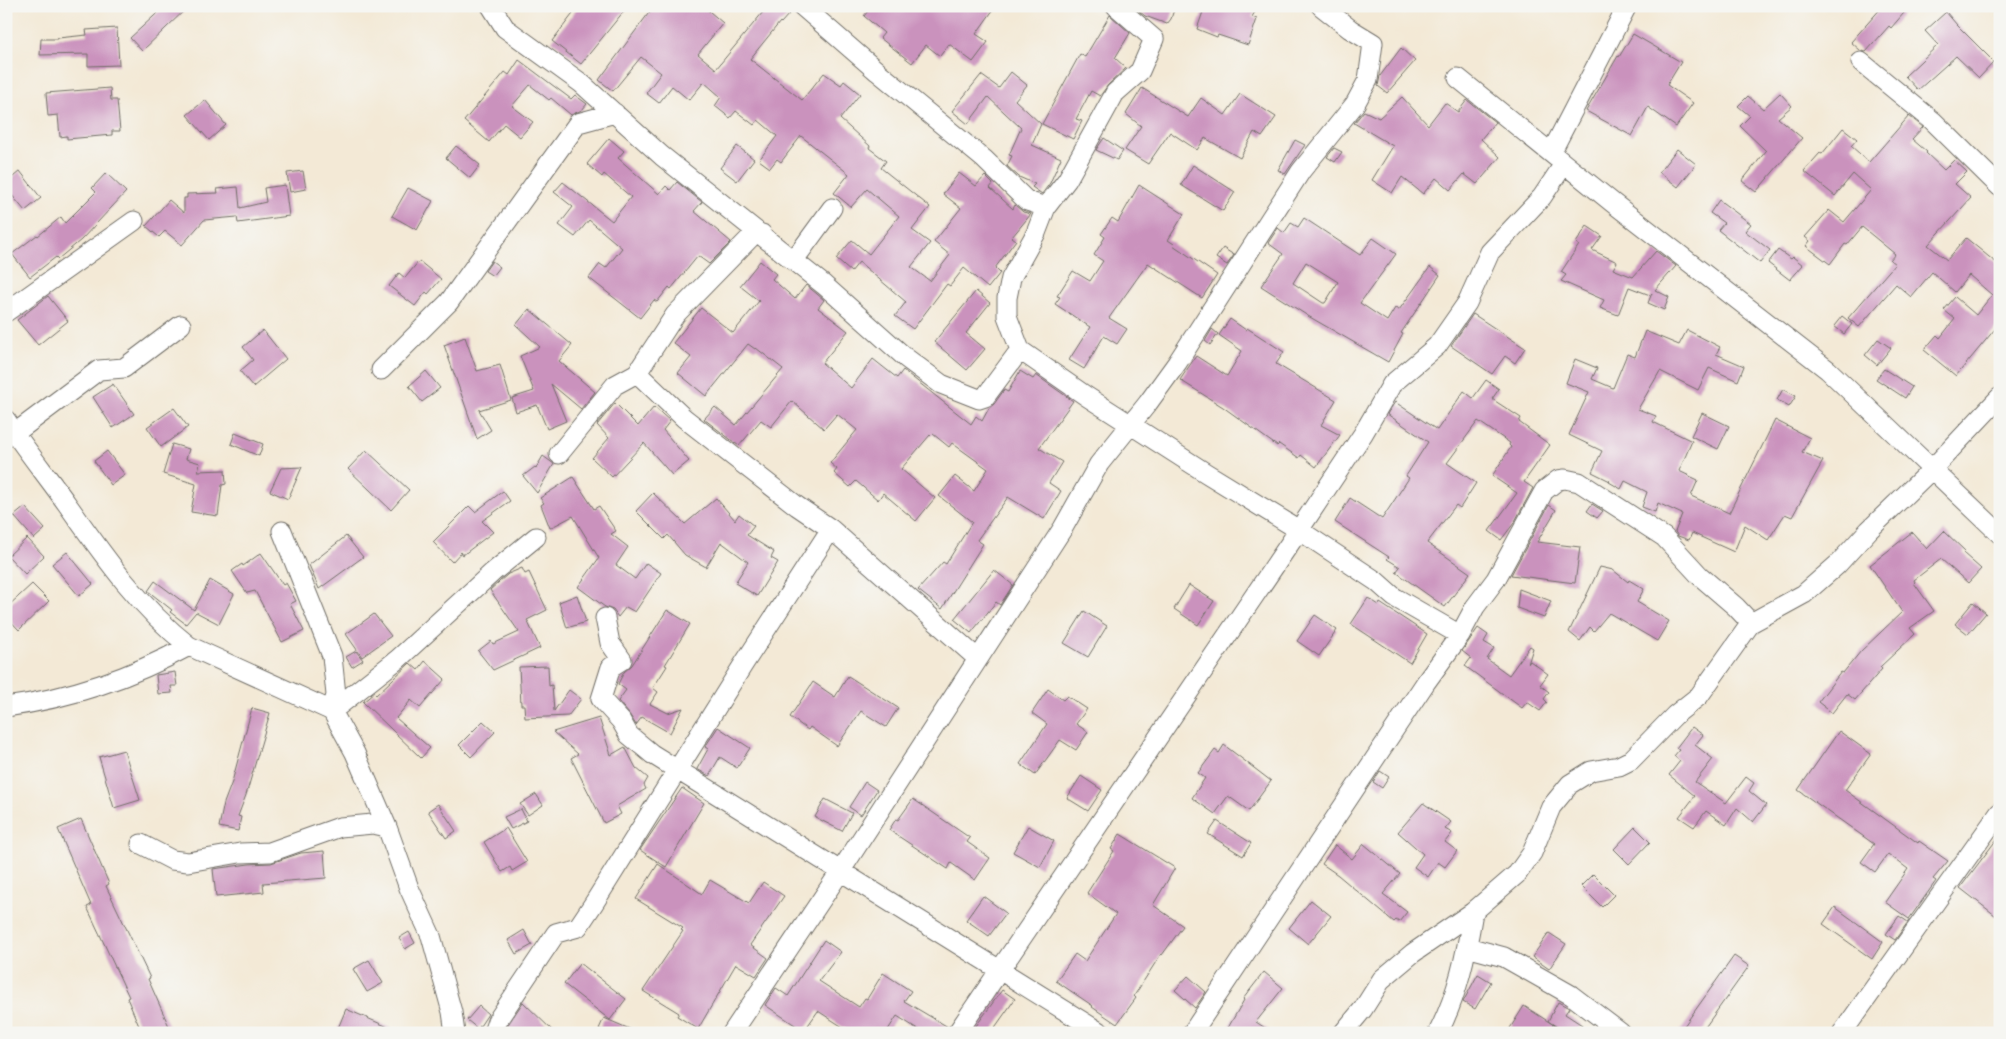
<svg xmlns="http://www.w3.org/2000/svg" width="2006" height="1039" font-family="Cardo,serif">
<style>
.building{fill:#ca92bd;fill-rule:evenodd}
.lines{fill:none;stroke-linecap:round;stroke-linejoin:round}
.minor-casing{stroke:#716e67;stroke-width:21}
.minor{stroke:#fff;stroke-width:19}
</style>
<rect width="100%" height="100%" fill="#f6f6f2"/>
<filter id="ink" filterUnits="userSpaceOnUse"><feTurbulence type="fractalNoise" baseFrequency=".02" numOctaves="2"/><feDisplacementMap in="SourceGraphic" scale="10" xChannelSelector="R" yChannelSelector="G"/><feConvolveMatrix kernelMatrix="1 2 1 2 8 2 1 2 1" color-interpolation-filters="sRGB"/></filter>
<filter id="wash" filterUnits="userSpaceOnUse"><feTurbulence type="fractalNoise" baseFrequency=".0096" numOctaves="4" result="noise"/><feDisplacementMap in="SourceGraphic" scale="20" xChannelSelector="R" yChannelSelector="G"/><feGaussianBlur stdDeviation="1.12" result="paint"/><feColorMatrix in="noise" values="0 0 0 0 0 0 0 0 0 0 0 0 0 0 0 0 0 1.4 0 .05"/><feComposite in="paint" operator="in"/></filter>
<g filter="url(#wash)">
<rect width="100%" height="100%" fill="#f3e9d6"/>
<g id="blocks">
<!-- building -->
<path class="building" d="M165,6H189L142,51L130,38Z
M579,6H628L581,64L552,41Z
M654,6H703L723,23L698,54L716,69L768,6H780L789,14L781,23L780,22L750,59L802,100L824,73L841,85L844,81L860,94L840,119L870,146L869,148L886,161L881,168L930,207L912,230L930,243L911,267L930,281L950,255L934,242L961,208L943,194L959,173L976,186L985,176L993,184L990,188L1013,209L1015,205L1023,212L1031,214L1012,237L1016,240L995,268L1000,273L988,288L964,268L950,286L947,284L913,329L895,316L906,302L859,262L851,272L836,259L852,240L869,254L899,216L867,189L851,207L834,193L849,174L801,136L781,162L777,159L770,168L759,160L777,136L758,120L754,125L736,111L730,118L715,106L721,97L704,82L689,100L672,86L659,103L646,93L661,73L641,57L613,91L599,80Z
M872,6H996L976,34L988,42L973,62L949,44L940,56L926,45L912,63L880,38L884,33L864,16Z
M1133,6H1175L1171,19L1167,24L1145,16Z
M1205,6H1258L1252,17L1257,19L1248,45L1218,35L1217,37L1197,29Z
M1883,6H1910L1891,28L1889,26L1866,52L1861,51L1851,42Z
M1946,12L1957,25L1994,62L1979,78L1956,56L1918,90L1905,76L1938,45L1925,31Z
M1110,15L1130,33L1115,58L1126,68L1108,85L1100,96L1091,91L1076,119L1082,121L1073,139L1042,124L1080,54L1085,57Z
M117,28L119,65L88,66V54L40,55L41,39H58V38L87,35L86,30Z
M1633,34L1681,62L1667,85L1693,103L1676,127L1648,107L1632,136L1586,111L1618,56L1619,57Z
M1401,48L1415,61L1387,93L1378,86L1380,76Z
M519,60L571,99L575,95L587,104L582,110L571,115L551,98L549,100L530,85L512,106L533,122L520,137L504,124L489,142L464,121L505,72L509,75Z
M1011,72L1027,85L1015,100L1041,124L1032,145L1061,158L1050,183L1042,194L1032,187L1035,184L1019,177L1007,166L1012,156L1009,155L1021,128L988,97L968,124L952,111L981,75L999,88Z
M110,88L111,100H117L120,131H112V135L67,139V136L60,137L58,115L48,116L46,93Z
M1142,88L1188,117L1201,98L1225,115L1240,94L1276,117L1262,137L1254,132L1240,158L1205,138L1197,150L1170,132L1148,164L1125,150L1141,126L1126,114Z
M1780,93L1792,106L1778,118L1802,138L1756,192L1742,181L1766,151L1740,126L1750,116L1738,106L1748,96L1763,109Z
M1402,97L1428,125L1445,103L1458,112L1467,100L1495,122L1481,139L1500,157L1477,184L1464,174L1450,190L1436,178L1423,194L1402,177L1392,193L1372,180L1393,146L1354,123L1364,111L1379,118Z
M205,100L226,125L209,140L187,115Z
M1909,116L1923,127L1912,139L1927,152L1926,153L1944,170L1954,160L1967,172L1955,184L1971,198L1928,245L1947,260L1966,238L2000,266V323L1956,376L1924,350L1937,335L1940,338L1955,319L1944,310L1955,297L1976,315L1992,295L1969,275L1955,292L1932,272L1911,297L1896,284L1859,327L1848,318L1895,264L1890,260L1895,254L1862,227L1847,245L1845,244L1830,264L1806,246L1810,241L1805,237L1829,210L1844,222L1871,190L1853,174L1835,196L1804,171L1820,153L1822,154L1843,128L1857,139L1851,146L1869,162Z
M609,138L624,151L618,158L659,194L666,186L670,190L677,182L702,202L694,211L731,242L709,264L698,256L671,289L669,287L657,302L654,300L640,318L589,278L600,264L606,268L622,248L589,220L575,237L559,225L573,207L554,192L563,182L612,221L631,197L604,174L602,177L587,164Z
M1104,138L1123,151L1117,160L1096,150Z
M1295,140L1305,145L1285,174L1278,170Z
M456,146L480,165L470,178L446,158Z
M737,146L754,159L737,181L720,168Z
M1334,148L1342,152L1335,162L1327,157Z
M1677,149L1696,164L1678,187L1659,172Z
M1193,165L1235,192L1223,211L1181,185Z
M20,171L41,198L25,211L6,188V183Z
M303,171L306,189L290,192L287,173Z
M106,173L126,192L81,240L58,259L56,257L30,277L12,254L37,235L38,236L61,217L65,223L96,192L92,188Z
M285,185L289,216L238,223L237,217L204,220L182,245L165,231L159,237L146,226L169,200L184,213V198H187V194L218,193L217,189L238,187L240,208L266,202L264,188Z
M1139,185L1184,214L1168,240L1174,244L1173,245L1217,275L1202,298L1148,263L1109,318L1127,329L1117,344L1104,336L1084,369L1069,360L1090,327L1055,304L1060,297L1057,296L1073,271L1090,281L1103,261L1094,255L1105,237L1101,234L1112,218L1118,222Z
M408,188L433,201L417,230L392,216Z
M1719,200L1751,224L1745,231L1770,250L1760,263L1718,230L1724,223L1710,213Z
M1304,218L1360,255L1373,238L1396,254L1360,303L1387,321L1395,308L1399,310L1430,267L1440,275L1401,333L1403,334L1388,362L1308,316L1261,286L1283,254L1268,243L1278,228L1284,233L1291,223L1298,227ZM1306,262L1338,282L1325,303H1323L1293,283Z
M1587,226L1602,236L1592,250L1617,262L1613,269L1633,277L1656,251L1676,266L1655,290L1669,297L1664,310L1648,303L1652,293L1650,295L1629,287L1618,315L1600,308L1604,300L1561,281L1566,275L1561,272L1579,245L1576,243Z
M1223,248L1234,255L1227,265L1216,258Z
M1778,250L1791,259L1793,257L1803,265L1790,280L1768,263Z
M419,261L441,279L428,294L426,292L415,306L389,286L399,273L405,278Z
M492,261L500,267L493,276L485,271Z
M760,261L776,274L772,279L795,299L806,285L817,294L824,300L818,308L848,331L822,363L851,388L873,359L897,378L903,370L971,424L976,416L982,421L989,408L994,404L1004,390L1008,392L1020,371L1033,379L1036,375L1073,401L1039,448L1062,462L1049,483L1061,491L1044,519L1008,497L977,540L983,544L942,609L918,590L943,562L946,564L972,522L939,496L955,476L974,491L988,469L952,443L949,447L933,434L931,436L930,435L901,469L935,498L916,521L883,493L878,500L856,481L850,487L834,473L837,469L830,463L857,430L837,414L824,429L792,401L771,427L761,420L739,446L704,419L715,407L736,425L783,369L756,348L755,349L748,344L706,396L678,373L691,357L673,343L701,308L733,333L759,301L740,286Z
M976,291L990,303L966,333L985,349L967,370L934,342Z
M48,296L68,321L38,345L17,320Z
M529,309L572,345L559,361L595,392L581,409L551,384L566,421L547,429L537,405L516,412L512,398L534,391L520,356L540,347L516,325Z
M1473,314L1525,348L1515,363L1505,356L1492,374L1451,346Z
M1842,316L1852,324L1844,334L1834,326Z
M1230,319L1246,330L1247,328L1284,352L1276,364L1336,400L1321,425L1340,435L1316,467L1301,455L1299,458L1279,444L1277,446L1223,407L1180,380L1196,356L1227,376L1242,351L1219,335Z
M1212,329L1218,334L1210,345L1205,341Z
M263,330L286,359L253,387L240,371L253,360L243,347Z
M1687,330L1720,347L1716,354L1744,366L1738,381L1709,368L1698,390L1660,371L1638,409L1656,416L1653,422L1692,441L1679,471L1698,480L1691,496L1729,513L1775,420L1810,438L1802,452L1823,461L1792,517L1785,514L1768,540L1745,525L1734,552L1692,533L1689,540L1678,536L1675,532L1682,514L1658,503L1655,512L1642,507L1647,492L1625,481L1621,489L1609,482L1610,481L1592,472L1602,451L1569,435L1589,392L1566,383L1575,359L1597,368L1592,379L1613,388L1627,354L1635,357L1645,331L1679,345Z
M465,337L477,371L500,365L511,400L479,410L491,430L477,439L444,345Z
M1878,339L1891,348L1877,365L1865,355Z
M1884,369L1912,387L1905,398L1876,379Z
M426,371L440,388L422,402L409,386Z
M1486,380L1499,389L1492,399L1521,418L1519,422L1550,445L1524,482L1533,488L1514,523L1501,540L1489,531L1517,493L1492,476L1511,447L1509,445L1510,443L1478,421L1447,463L1476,483L1460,508L1456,505L1427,543L1470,573L1445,607L1396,572L1400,567L1387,559L1389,557L1335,522L1350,498L1382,519L1409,478L1406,476L1428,442L1387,414L1395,402L1437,430L1464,391L1473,398Z
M113,384L134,414L113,428L93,397Z
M1783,389L1796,396L1789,407L1777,400Z
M615,403L638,426L654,407L670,421L663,430L689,461L672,475L644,443L612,477L592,458L609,438L597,425Z
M174,408L188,427L161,447L147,427Z
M1702,413L1729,426L1718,449L1691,436Z
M235,433L263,444L259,456L231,444Z
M172,444L189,449L186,459L200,463L198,471L225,470L226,484L222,485L218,516L191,512L196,484L163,474Z
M366,450L409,490L391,510L348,469Z
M107,451L125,475L111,485L94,461Z
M543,456L554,464L537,493L523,476L535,467L536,468Z
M302,467L288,499L270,491L281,468Z
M573,477L594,509L599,506L616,531L611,534L628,547L616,565L635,579L646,563L661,573L635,612L626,607L618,617L613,610L605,607L578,587L599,558L573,516L550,528L541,505L544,503L540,498Z
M503,491L510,501L482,521L493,532L463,555L461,552L452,562L433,542L469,506L475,512Z
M653,493L685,524L716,498L735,520L739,514L754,526L747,535L774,552L771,558L778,562L757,596L735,583L748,562L721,542L706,567L685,555L668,535L664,539L636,511Z
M1592,504L1603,511L1597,518L1587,511Z
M1549,505L1556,510L1537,542L1580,547L1575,583L1511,575Z
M25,507L45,529L34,539L14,516Z
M1944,531L1965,551L1963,553L1981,569L1968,583L1941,559L1914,580L1915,582L1914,583L1934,611L1910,628L1915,634L1880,667L1882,669L1855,700L1847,694L1832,713L1818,702L1841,672L1843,673L1861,651L1902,612L1870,565L1912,532L1927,549Z
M346,536L363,557L319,589L309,565Z
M27,538L44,556L25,574L8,556Z
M67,552L93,584L79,596L52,564Z
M261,553L283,585L286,583L296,601L290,604L304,631L282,642L255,591L247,593L232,571L242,564L243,566Z
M1600,567L1613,570L1628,582L1629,580L1644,589L1637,602L1669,621L1657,641L1609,613L1594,631L1590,627L1580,641L1569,632Z
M522,568L525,574L529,572L547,610L527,620L540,648L493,670L478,651L491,641L493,644L519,632L490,590L508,574Z
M994,570L1013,585L1000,605L996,602L971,633L954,619Z
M210,580L234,594L219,624L196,612L186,624L170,612L172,610L148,591L155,581L194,610Z
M32,584L49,601L19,630L6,616V608Z
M1189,585L1214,601L1198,625L1174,609Z
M1519,589L1551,601L1544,618L1517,608Z
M577,595L586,622L567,628L559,602Z
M1368,598L1379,605L1380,603L1427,634L1410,663L1351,624Z
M1973,602L1986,613L1968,634L1955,624Z
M667,610L690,624L665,665L667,666L653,688L658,692L650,704L668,713L683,708L670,733L642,717L636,725L629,714L618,701L626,690L618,684L624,672L632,665Z
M1084,611L1107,626L1088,657L1064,643Z
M374,614L391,636L362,657L346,634Z
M1315,615L1337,630L1319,656L1297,641Z
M1478,628L1488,635L1484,642L1494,648L1487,659L1509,675L1530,646L1533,648L1528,664L1530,661L1548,674L1540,685L1549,692L1544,699L1547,702L1540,711L1527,702L1522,708L1465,666L1471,658L1462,651Z
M356,651L363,660L352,667L346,657Z
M425,661L445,679L420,708L411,700L396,718L430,748L421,758L363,702L374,693L376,695L410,663L418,670Z
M548,666L549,686L552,685L554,711L569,690L581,699L568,716L525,718L524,705H521L519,667Z
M175,672L177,686H171L172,693L158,694L156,675Z
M848,676L898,708L886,727L861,711L837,746L810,727L808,730L790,717L813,682L835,697Z
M1048,689L1063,700L1067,696L1087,709L1076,724L1088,732L1076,750L1060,740L1035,775L1020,764L1047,724L1032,713Z
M252,708L270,713L246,795L238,816L241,817L238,831L219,827L224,803L232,782Z
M599,718L611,755L625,747L636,768L648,778L644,785L646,789L617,806L621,814L604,823L571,758L578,754L553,732Z
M483,721L495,732L471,757L459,745Z
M718,727L750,748L737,768L720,757L709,776L697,769L708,749L705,747Z
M1692,727L1703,735L1695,745L1713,759L1695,782L1726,803L1746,777L1754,783L1749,791L1766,805L1753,822L1737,808L1726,825L1706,811L1694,827L1679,817L1695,796L1669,775L1680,761L1674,756L1679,750L1676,748Z
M1839,731L1871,754L1845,790L1918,843L1919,841L1948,861L1933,879L1936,881L1909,919L1885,902L1908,869L1888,854L1875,872L1861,862L1874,844L1798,790Z
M1224,745L1271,781L1249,811L1228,796L1215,814L1192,798L1205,778L1198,773L1215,750L1219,753Z
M124,750L140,800L114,808L99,757Z
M1380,771L1389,777L1382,788L1373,782Z
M1081,776L1102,790L1088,811L1067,798Z
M865,782L877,790L861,815L849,807Z
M682,788L704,803L666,867L640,850Z
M536,794L543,805L528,815L520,804Z
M825,799L852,813L842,831L815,817Z
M913,799L970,838L967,842L990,858L975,880L951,863L948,869L889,830L896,819L898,820Z
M1423,803L1451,822L1445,829L1452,833L1445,842L1457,851L1445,867L1438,862L1428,877L1414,867L1423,854L1398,832Z
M438,804L456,831L446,838L428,811Z
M521,809L527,821L511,829L504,817Z
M81,819L109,884L106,886L150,978L148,979L172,1033H142L127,998L129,997L87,907L91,905L58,829Z
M1217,821L1251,843L1243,856L1208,834Z
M1028,826L1054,841L1040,867L1013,852Z
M1635,827L1650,842L1629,864L1614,849Z
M506,828L527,862L512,871L510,867L502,872L484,842Z
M1120,834L1175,868L1153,905L1183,926L1162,955L1161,954L1134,996L1136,998L1117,1024L1092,1007L1093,1006L1056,981L1075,954L1085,961L1116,914L1087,893L1114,851L1111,849Z
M2000,835V919L1960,888Z
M1364,844L1400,874L1383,894L1407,912L1399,922L1396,920L1394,922L1338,875L1322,864L1335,845L1352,859Z
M324,851L326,878L263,883L264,892L216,897L213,869L249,864L271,863L301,853Z
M658,864L702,894L710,880L749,903L763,882L784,896L750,945L768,958L756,976L736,964L698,1029L677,1016L679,1013L643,991L683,931L681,930L683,928L636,899Z
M1593,874L1614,895L1602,907L1581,886Z
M983,896L1006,913L989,936L966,920Z
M1311,900L1331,916L1308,944L1289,928Z
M1835,907L1883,942L1872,959L1823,924Z
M1899,916L1908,922L1895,940L1886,934Z
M524,930L532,945L516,954L508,940Z
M409,932L415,943L405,949L399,938Z
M1549,933L1566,944L1549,969L1532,957Z
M824,940L841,952L819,981L859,1007L865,998L867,999L883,973L911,991L904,1001L948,1027L946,1033H924L897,1016L886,1033H852L818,1011L804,1031L765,1005L776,988L788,996Z
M1734,956L1749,966L1701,1033H1679Z
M369,960L383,983L367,992L353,969Z
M580,963L626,999L610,1020L564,984Z
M1264,972L1283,988L1256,1022L1273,1033H1225L1244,1000L1243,999Z
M1478,974L1491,982L1475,1009L1463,1002Z
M1188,976L1206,992L1195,1008L1175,990Z
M1002,990L1015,999L991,1033H971Z
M523,1002L555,1033H514L507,1026Z
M1558,1002L1569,1008L1565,1014L1582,1025L1577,1033H1507L1524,1006L1557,1027L1548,1021Z
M479,1006L488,1014L478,1029L467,1020Z
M346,1009L402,1033H336Z
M604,1018L639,1033H608L599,1029Z"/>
</g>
</g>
<g filter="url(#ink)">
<use href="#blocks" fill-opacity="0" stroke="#716e67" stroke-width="1"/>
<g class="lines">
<defs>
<path id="minor" d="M491,6L505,28L581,83L662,156L824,285L906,358L941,384L979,399L985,397L1020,350
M802,6L878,72L984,159L1027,201L1046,207
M1116,6L1154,39L1140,71L1115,93L1067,180L1046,207L1036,233L1011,278L1007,298V316L1020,350L1086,396L1206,473L1299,530L1376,581L1394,597L1460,635
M1861,62L1933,121L2000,187
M1458,78L1613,203L1828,370L2000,534
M1551,153L1627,6
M794,260L832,208
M6,312L134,221
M381,370L449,302L578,123L615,113
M637,373L684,418L797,506L831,529L978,659
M6,420C25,449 47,476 67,504C103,555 139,607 189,646L332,711L355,753L387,827L409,888L431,936L452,1012L455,1033
M15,433L99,370L124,368L181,325
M559,454L615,385L637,373L675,315L755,233L762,234
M282,531L332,656L336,695L332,711
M605,618L610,643L622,660L611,667L601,699L621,721L629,735L652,754L1101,1033
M6,707C71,698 132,677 189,646
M332,711L398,659L493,572L536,537
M141,844L172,860L188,862L240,853L270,852L340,827L373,824L387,827
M1467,947L1504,957L1571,995L1621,1033
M493,1033L497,1021L556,933L578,927L594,903L743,665L831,529
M732,1033L840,872L1063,528L1099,464L1148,403L1177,363L1301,171L1355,104L1368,80L1373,43L1350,29L1321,6
M957,1033L1299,530L1363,434L1392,384L1437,346L1467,303L1490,252L1542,197L1564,164
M1192,1033L1426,682L1460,635L1475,607L1496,579L1544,491L1558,480L1565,479L1579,482L1664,537L1700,576L1736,607L1751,623
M1343,1033L1363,1009L1382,979L1413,953L1473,912L1517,874L1532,853L1551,807L1570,784L1591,771L1619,766L1631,760L1675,715L1699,696L1751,623L1804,594L1837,565L1869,530L1932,469L2000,397
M1438,1033C1458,994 1466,955 1473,912
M1842,1033L2000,812"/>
</defs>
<!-- minor casing -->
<use href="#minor" class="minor-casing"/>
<!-- minor -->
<use href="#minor" class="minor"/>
</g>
</g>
<!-- margin -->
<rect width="2006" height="1039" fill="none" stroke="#f6f6f2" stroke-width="25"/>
</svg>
